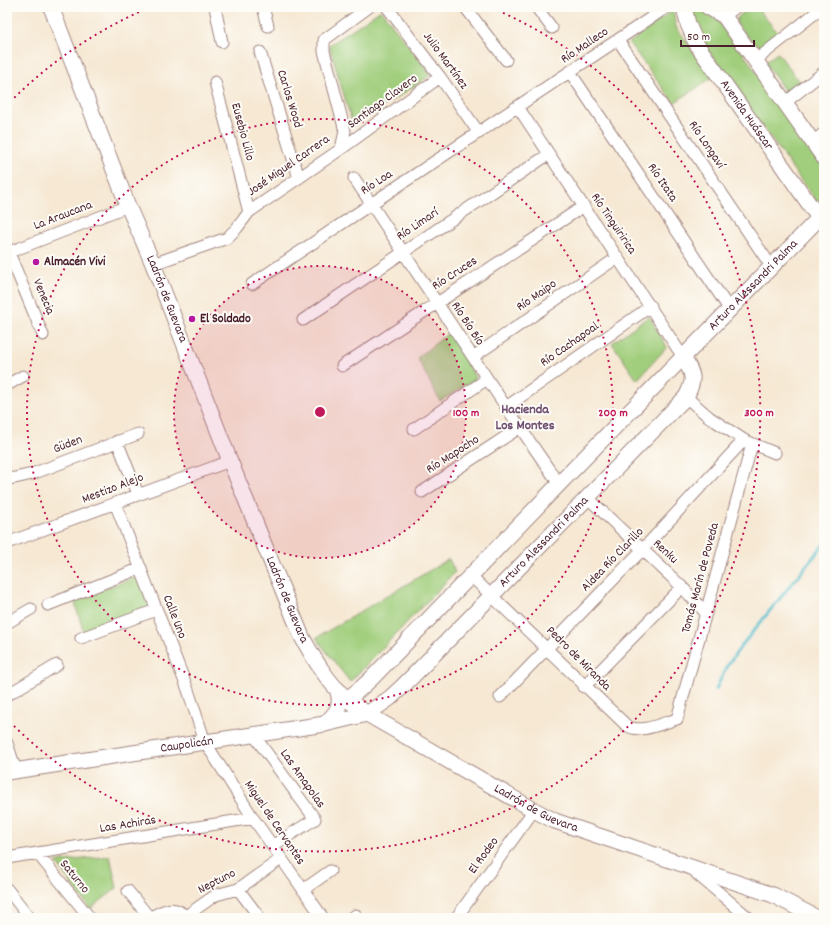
<svg xmlns="http://www.w3.org/2000/svg" width="831" height="925" font-family="Dekko,sans-serif">
<style>
.green{fill:#a0ce7c;stroke:#757654}
.lines{fill:none;stroke-linecap:round;stroke-linejoin:round}
.stream{stroke:#50bbcb;stroke-width:3}
.street-casing{stroke:#a0847f;stroke-width:13}
.secondary-casing{stroke:#a0847f;stroke-width:17}
.street{stroke:#fff;stroke-width:11}
.secondary{stroke:#fff;stroke-width:15}
.ring{fill:none;stroke:#c2185b;stroke-width:2;stroke-dasharray:2 4}
.poi-dot{fill:#b5179e;stroke:#fdfcf7;stroke-width:1.5}
.labels{text-anchor:middle;dominant-baseline:central;stroke-width:4;stroke-linejoin:round;paint-order:stroke}
.street-label{font-size:13px;fill:#4a1f2b;stroke:#fdfcf7}
.poi-label{font-size:13px;font-weight:bold;fill:#4a1f2b;stroke:#fdfcf7;text-anchor:start}
.neighbourhood-label{font-size:14px;font-weight:bold;fill:#704f71;stroke:#fdfcf7}
.centre{fill:#c2185b;stroke:#fdfcf7;stroke-width:2}
.ring-label{font-size:12px;text-anchor:middle;font-weight:bold;fill:#c2185b;stroke:#fdfcf7;stroke-width:4;stroke-linejoin:round;paint-order:stroke}
</style>
<rect width="100%" height="100%" fill="#fdfcf7"/>
<filter id="ink" filterUnits="userSpaceOnUse"><feTurbulence type="fractalNoise" baseFrequency=".025" numOctaves="2"/><feDisplacementMap in="SourceGraphic" scale="8" xChannelSelector="R" yChannelSelector="G"/><feConvolveMatrix kernelMatrix="1 2 1 2 8 2 1 2 1" color-interpolation-filters="sRGB"/></filter>
<filter id="wash" filterUnits="userSpaceOnUse"><feTurbulence type="fractalNoise" baseFrequency=".012" numOctaves="4" result="noise"/><feDisplacementMap in="SourceGraphic" scale="16" xChannelSelector="R" yChannelSelector="G"/><feGaussianBlur stdDeviation="0.9" result="paint"/><feColorMatrix in="noise" values="0 0 0 0 0 0 0 0 0 0 0 0 0 0 0 0 0 1.4 0 .05"/><feComposite in="paint" operator="in"/></filter>
<g filter="url(#wash)">
<rect width="100%" height="100%" fill="#f6e8d3"/>
<!-- green -->
<path class="green" d="M751,7H756L779,34L762,47L755,45L736,23L738,17Z
M699,9L715,19L724,26L824,168V200L821,202L815,200L705,46C699,35 691,23 694,10Z
M381,10L431,75L353,126L329,45Z
M673,10L676,27L713,77L674,103L629,43Z
M778,53L800,83L787,94L766,64L767,60Z
M649,316L667,347L637,380L612,343Z
M450,332L476,379L440,401L417,358Z
M449,559L455,572L350,682L316,638Z
M141,575L153,608L84,633L74,600Z
M110,856L117,888L90,909L56,862Z"/>
<g class="lines">
<!-- stream -->
<path class="stream" d="M716,689L727,666L742,645L824,544"/>
</g>
</g>
<g filter="url(#ink)">
<g class="lines">
<defs>
<path id="street" d="M215,7L222,42
M263,7L268,26
M387,7L440,77L479,133
M465,7L506,60
M536,7L552,28
M724,16L736,7
M618,40L771,266
M260,52L299,178
M756,60L823,7
M570,72L730,310
M215,82L249,212
M786,102L824,72
M518,107L683,357
M813,142L824,133
M341,149L440,77
M354,178L506,407L559,484
M7,248L43,335
M7,253L128,206
M153,264L227,238L237,228L249,212L341,149L345,131L324,51V40L369,7
M252,284L371,204L667,7
M303,320L549,154
M473,357L618,257
M342,366L584,206
M7,385L23,376
M686,397L709,417L744,440L775,453
M506,407L651,306
M414,429L487,379
M117,441L138,494
M7,479L15,478L32,474L138,434
M422,492L519,428
M587,497L682,587L705,612
M115,503L188,690L205,742L253,818L323,918
M7,543L230,461
M471,576L626,725C640,735 662,723 677,719L752,444
M48,605L141,568
M7,623L31,609
M81,638L156,610
M584,687L682,587
M7,695L57,665
M500,697L643,549L744,440
M253,734L315,819L272,846
M7,743L16,771
M37,853L90,918
M7,858L253,818
M693,869L698,875L749,918
M7,889L30,918
M238,889L260,918
M303,890L330,871
M128,891L149,917
M186,916L210,899L216,895L238,889L281,859
M149,918C163,910 175,903 187,918
M351,918L356,915
M456,918L534,810"/>
<g id="secondary">
<path id="s1" d="M51,7L128,206L153,264L230,461L302,637C314,659 328,683 347,699C354,705 361,709 367,714L534,810L555,821L773,895L817,918"/>
<path id="s2" d="M684,7L688,24L697,45L819,218"/>
<path d="M708,7L724,16L824,158"/>
<path id="s3" d="M347,699L360,689L371,679L559,484L824,213"/>
<path d="M325,724C337,712 343,706 337,689"/>
<path id="s4" d="M7,772L325,724L367,714L390,698L403,686L686,397C696,378 693,374 683,357"/>
</g>
</defs>
<!-- street casing -->
<use href="#street" class="street-casing"/>
<!-- secondary casing -->
<use href="#secondary" class="secondary-casing"/>
<!-- street -->
<use href="#street" class="street"/>
<!-- secondary -->
<use href="#secondary" class="secondary"/>
</g>
</g>
<!-- distance rings -->
<circle cx="320" cy="412" r="146" fill="#c2185b" fill-opacity=".12"/>
<g class="ring">
<circle cx="320" cy="412" r="146"/>
<circle cx="320" cy="412" r="293"/>
<path d="M10 102A439 439 0 0 1 148 8M492 8A439 439 0 1 1 10 722"/>
</g>
<!-- markers -->
<g class="poi-dot">
<circle cx="36" cy="262" r="4"/>
<circle cx="192" cy="319" r="4"/>
</g>
<g class="labels">
<!-- street labels -->
<g class="street-label">
<text transform="translate(585 46) rotate(-34)">Río Malleco</text>
<text transform="translate(445 61) rotate(54)">Julio Martínez</text>
<text transform="translate(289 99) rotate(73)">Carlos Wood</text>
<text transform="translate(383 102) rotate(-36)">Santiago Clavero</text>
<text stroke="none"><textPath href="#s2" startOffset="126">Avenida Huáscar</textPath></text>
<text transform="translate(242 132) rotate(75)">Eusebio Lillo</text>
<text transform="translate(706 145) rotate(56)">Río Longaví</text>
<text transform="translate(289 166) rotate(-35)">José Miguel Carrera</text>
<text transform="translate(377 183) rotate(-33)">Río Loa</text>
<text transform="translate(662 183) rotate(56)">Río Itata</text>
<text transform="translate(63 216) rotate(-21)">La Araucana</text>
<text transform="translate(613 224) rotate(56)">Río Tinguiririca</text>
<text transform="translate(418 225) rotate(-34)">Río Limarí</text>
<text transform="translate(455 274) rotate(-33)">Río Cruces</text>
<text stroke="none"><textPath href="#s3" startOffset="580">Arturo Alessandri Palma</textPath></text>
<text transform="translate(537 296) rotate(-35)">Río Maipo</text>
<text transform="translate(43 297) rotate(67)">Venecia</text>
<text stroke="none"><textPath href="#s1" startOffset="314">Ladrón de Guevara</textPath></text>
<text transform="translate(467 324) rotate(57)">Río Bío Bío</text>
<text transform="translate(570 345) rotate(-35)">Río Cachapoal</text>
<text transform="translate(68 445) rotate(-21)">Güden</text>
<text transform="translate(453 455) rotate(-33)">Río Mapocho</text>
<text transform="translate(113 489) rotate(-21)">Mestizo Alejo</text>
<text stroke="none"><textPath href="#s4" startOffset="612">Arturo Alessandri Palma</textPath></text>
<text transform="translate(665 552) rotate(43)">Renku</text>
<text transform="translate(613 560) rotate(-46)">Aldea Río Clarillo</text>
<text transform="translate(701 578) rotate(-75)">Tomás Marín de Poveda</text>
<text stroke="none"><textPath href="#s1" startOffset="638">Ladrón de Guevara</textPath></text>
<text transform="translate(174 617) rotate(69)">Calle Uno</text>
<text transform="translate(578 659) rotate(45)">Pedro de Miranda</text>
<text stroke="none"><textPath href="#s4" startOffset="182">Caupolicán</textPath></text>
<text transform="translate(302 779) rotate(55)">Las Amapolas</text>
<text stroke="none"><textPath href="#s1" startOffset="974">Ladrón de Guevara</textPath></text>
<text transform="translate(274 823) rotate(56)">Miguel de Cervantes</text>
<text transform="translate(128 825) rotate(-9)">Las Achiras</text>
<text transform="translate(484 856) rotate(-54)">El Rodeo</text>
<text transform="translate(74 877) rotate(51)">Saturno</text>
<text transform="translate(217 882) rotate(-27)">Neptuno</text>
</g>
<!-- poi labels -->
<g class="poi-label">
<text x="44" y="262">Almacén Vivi</text>
<text x="200" y="319">El Soldado</text>
</g>
<!-- neighbourhood labels -->
<g class="neighbourhood-label">
<text x="525" y="410">Hacienda<tspan x="525" dy="16">Los Montes</tspan></text>
</g>
</g>
<circle cx="320" cy="412" r="6" class="centre"/>
<g class="ring-label">
<text x="466" y="416">100 m</text>
<text x="613" y="416">200 m</text>
<text x="759" y="416">300 m</text>
</g>
<!-- margin -->
<rect width="831" height="925" fill="none" stroke="#fdfcf7" stroke-width="24"/>
<!-- scale -->
<path d="M681 40v6h73v-6" fill="none" stroke="#4a1f2b" stroke-width="2"/>
<text x="687" y="40" font-size="12" fill="#4a1f2b" stroke="#fdfcf7" stroke-width="3" paint-order="stroke">50 m</text>
</svg>
